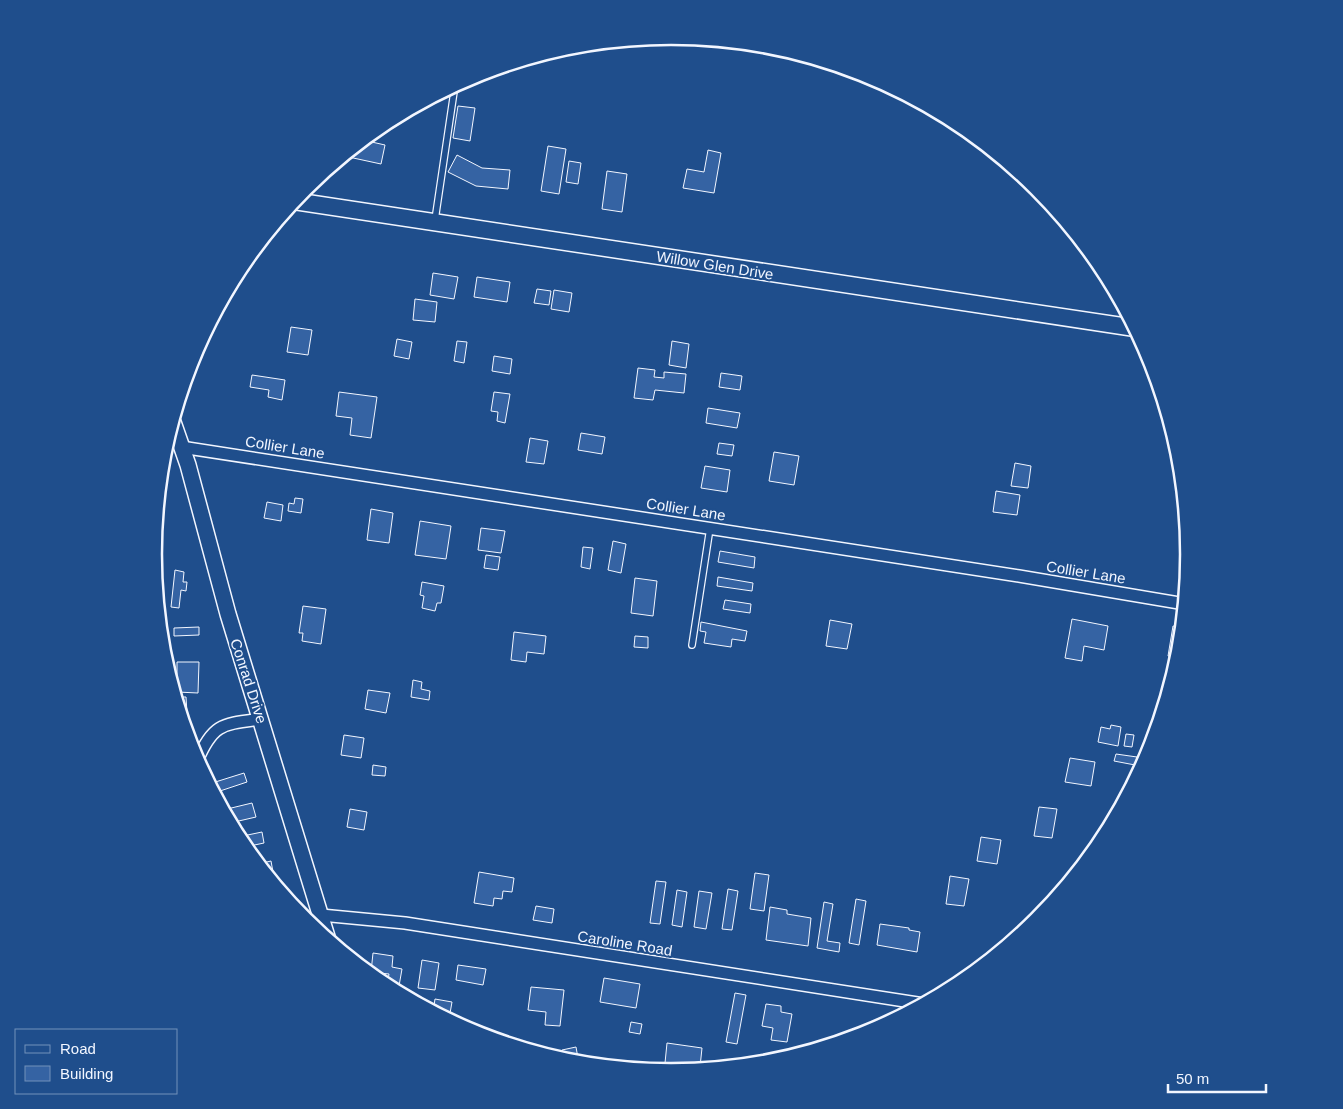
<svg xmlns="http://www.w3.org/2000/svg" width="1343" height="1109" font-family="Helvetica,sans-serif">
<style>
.building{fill:#3563a3;stroke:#f2f6ff}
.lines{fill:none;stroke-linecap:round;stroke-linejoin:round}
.service-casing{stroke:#f2f6ff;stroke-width:8}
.minor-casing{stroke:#f2f6ff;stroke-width:14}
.tertiary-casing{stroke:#f2f6ff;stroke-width:18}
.secondary-casing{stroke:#f2f6ff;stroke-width:19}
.service{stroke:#1f4e8c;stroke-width:5.5}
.minor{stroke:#1f4e8c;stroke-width:11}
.tertiary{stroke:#1f4e8c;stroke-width:15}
.secondary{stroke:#1f4e8c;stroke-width:16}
.labels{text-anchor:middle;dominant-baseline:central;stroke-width:4;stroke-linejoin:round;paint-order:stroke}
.street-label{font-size:15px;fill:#f2f6ff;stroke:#1f4e8c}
.rim{fill:none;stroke:#f2f6ff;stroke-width:2.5}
</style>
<rect width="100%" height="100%" fill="#1f4e8c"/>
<!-- building -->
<path class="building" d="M458,106L475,108L470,141L453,138Z
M363,140L385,145L381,164L344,156Z
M548,146L566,149L559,194L541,191Z
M708,150L721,153L714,193L683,188L687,169L704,172Z
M457,155L482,168L510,170L508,189L476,186L448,172Z
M569,161L581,163L578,184L566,182Z
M607,171L627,174L622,212L602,209Z
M433,273L458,277L454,299L430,295Z
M477,277L510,282L507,302L474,297Z
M537,289L551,291L549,305L534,303Z
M554,290L572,293L569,312L551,309Z
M415,299L437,302L435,322L413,320Z
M291,327L312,330L308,355L287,352Z
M397,339L412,342L409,359L394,356Z
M457,341L467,342L464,363L454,361Z
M672,341L689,344L686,368L669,365Z
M494,356L512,359L510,374L492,371Z
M638,368L655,370L654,377L664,378V372L686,374L684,393L655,390L653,400L634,398Z
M721,373L742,376L740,390L719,387Z
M252,375L285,380L282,400L268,397L269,390L250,387Z
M339,392L377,397L371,438L350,435L352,418L336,416Z
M494,392L510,394L505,423L497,421L498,412L491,411Z
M708,408L740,413L737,428L706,423Z
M581,433L605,437L602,454L578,450Z
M530,438L548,441L544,464L526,462Z
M719,443L734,445L732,456L717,454Z
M774,452L799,456L794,485L769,481Z
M1015,463L1031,466L1028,488L1011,486Z
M705,466L730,470L727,492L701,488Z
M996,491L1020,495L1017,515L993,512Z
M295,498L303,499L301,513L288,511L289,503L294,504Z
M267,502L283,505L281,521L264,518Z
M371,509L393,513L389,543L367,540Z
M420,521L451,526L446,559L415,555Z
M481,528L505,531L501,553L478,550Z
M613,541L626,544L621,573L608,570Z
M583,547L593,548L590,569L581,567Z
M720,551L755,557L754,568L718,562Z
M486,555L500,557L498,570L484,568Z
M175,570L184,572L183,582H187L186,591L181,590L179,608L171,607Z
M718,577L753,583L752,591L717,586Z
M635,578L657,581L653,616L631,613Z
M422,582L444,586L441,603H437L435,611L422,608L424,596L420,595Z
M725,600L751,604L750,613L723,609Z
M303,606L326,609L321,644L302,641L303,633H299Z
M1072,619L1108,626L1104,650L1084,646L1082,661L1065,658Z
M830,620L852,624L847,649L826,646Z
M701,622L747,631L745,641L732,639L731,647L704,643L706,632L700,631Z
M1173,626L1183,627L1179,658L1168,656Z
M199,627V635L174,636V628Z
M514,632L546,636L544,654L527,652L526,662L511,660Z
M635,636L648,637V648L634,647Z
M177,662H199L198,693L177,692Z
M413,680L422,682L421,689L430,691L429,700L411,697Z
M368,690L390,693L386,713L365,709Z
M176,697H186L187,713H181Z
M1111,725L1121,727L1118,746L1098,742L1101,727L1110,729Z
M1126,734L1134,735L1132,747L1124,746Z
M344,735L364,738L361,758L341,755Z
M1116,754L1137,757L1135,765L1114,761Z
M1070,758L1095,762L1091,786L1065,782Z
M373,765L386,767L385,776L372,775Z
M244,773L247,782L214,793L209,784Z
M252,803L256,817L230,823L223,810Z
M1039,807L1057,809L1052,838L1034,836Z
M350,809L367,812L364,830L347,827Z
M262,832L264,843L245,847L238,837Z
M981,837L1001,840L997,864L977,861Z
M271,861L273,872L266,873L258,864Z
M479,872L514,878L512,892L503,891L502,899L494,898L493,906L474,903Z
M755,873L769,875L764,911L750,909Z
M950,876L969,879L964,906L946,904Z
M656,881L666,882L660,924L650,923Z
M728,889L738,891L732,930L722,929Z
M677,890L687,892L682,927L672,925Z
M699,891L712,893L706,929L694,927Z
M856,899L866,901L859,945L849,943Z
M824,902L833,904L827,941L840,943L839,952L817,948Z
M536,906L554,909L552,923L533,920Z
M770,907L787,910V914L811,918L808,946L766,940Z
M880,924L909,928V930L920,932L917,952L877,945Z
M995,947L1004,949L993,958Z
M373,953L393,956L392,967L402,969L399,986L387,985L389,974L371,972Z
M422,960L439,963L435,990L418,988Z
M458,965L486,969L483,985L456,980Z
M604,978L640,984L636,1008L600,1002Z
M531,987L564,990L560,1026L545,1025L546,1012L528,1010Z
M735,993L746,995L737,1044L726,1042Z
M435,999L452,1002L449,1019L473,1023L471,1032L433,1012Z
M766,1004L781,1006V1012L792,1014L787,1042L771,1040L773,1028L762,1026Z
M631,1022L642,1024L640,1034L629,1032Z
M667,1043L702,1048L700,1067L665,1063Z
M576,1047L579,1064L564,1061L562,1050Z
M764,1057L776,1062L761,1064Z"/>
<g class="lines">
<defs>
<path id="service" d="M435,220L455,85
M692,645L710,528"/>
<path id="minor" d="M181,447L1019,576L1185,604
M197,761C213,723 223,724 261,719
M321,915L405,923L924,1004"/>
<path id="tertiary" d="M173,422L188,465L228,614L328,940"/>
<path id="secondary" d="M294,201L1135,328"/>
</defs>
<!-- service casing -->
<use href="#service" class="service-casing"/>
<!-- minor casing -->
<use href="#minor" class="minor-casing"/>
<!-- tertiary casing -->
<use href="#tertiary" class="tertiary-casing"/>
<!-- secondary casing -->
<use href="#secondary" class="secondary-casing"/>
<!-- service -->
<use href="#service" class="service"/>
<!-- minor -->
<use href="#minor" class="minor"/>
<!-- tertiary -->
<use href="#tertiary" class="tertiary"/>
<!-- secondary -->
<use href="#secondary" class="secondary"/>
</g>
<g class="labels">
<!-- street labels -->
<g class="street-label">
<text transform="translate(715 265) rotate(9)">Willow Glen Drive</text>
<text transform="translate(285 447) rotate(9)">Collier Lane</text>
<text transform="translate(686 509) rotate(9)">Collier Lane</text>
<text transform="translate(1086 572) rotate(9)">Collier Lane</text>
<text transform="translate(249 681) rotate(72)">Conrad Drive</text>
<text transform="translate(625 943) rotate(9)">Caroline Road</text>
</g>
</g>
<!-- crop -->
<path d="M0 0H1343V1109H0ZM162 554a509 509 0 1 1 1018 0a509 509 0 1 1-1018 0Z" fill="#1f4e8c" fill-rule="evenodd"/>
<path class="rim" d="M162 554a509 509 0 1 1 1018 0a509 509 0 1 1-1018 0Z"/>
<!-- legend -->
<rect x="15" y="1029" width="162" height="65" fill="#1f4e8c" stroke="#7391ba"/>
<rect x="25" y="1045" width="25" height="8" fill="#1f4e8c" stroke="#7391ba"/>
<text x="60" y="1054" font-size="15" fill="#f2f6ff">Road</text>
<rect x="25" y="1066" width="25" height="15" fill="#3563a3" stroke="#7391ba"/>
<text x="60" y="1079" font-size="15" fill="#f2f6ff">Building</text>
<!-- scale -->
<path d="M1168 1084v8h98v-8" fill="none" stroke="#f2f6ff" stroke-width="2.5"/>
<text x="1176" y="1084" font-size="15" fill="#f2f6ff" stroke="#1f4e8c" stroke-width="4" paint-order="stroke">50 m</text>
</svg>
